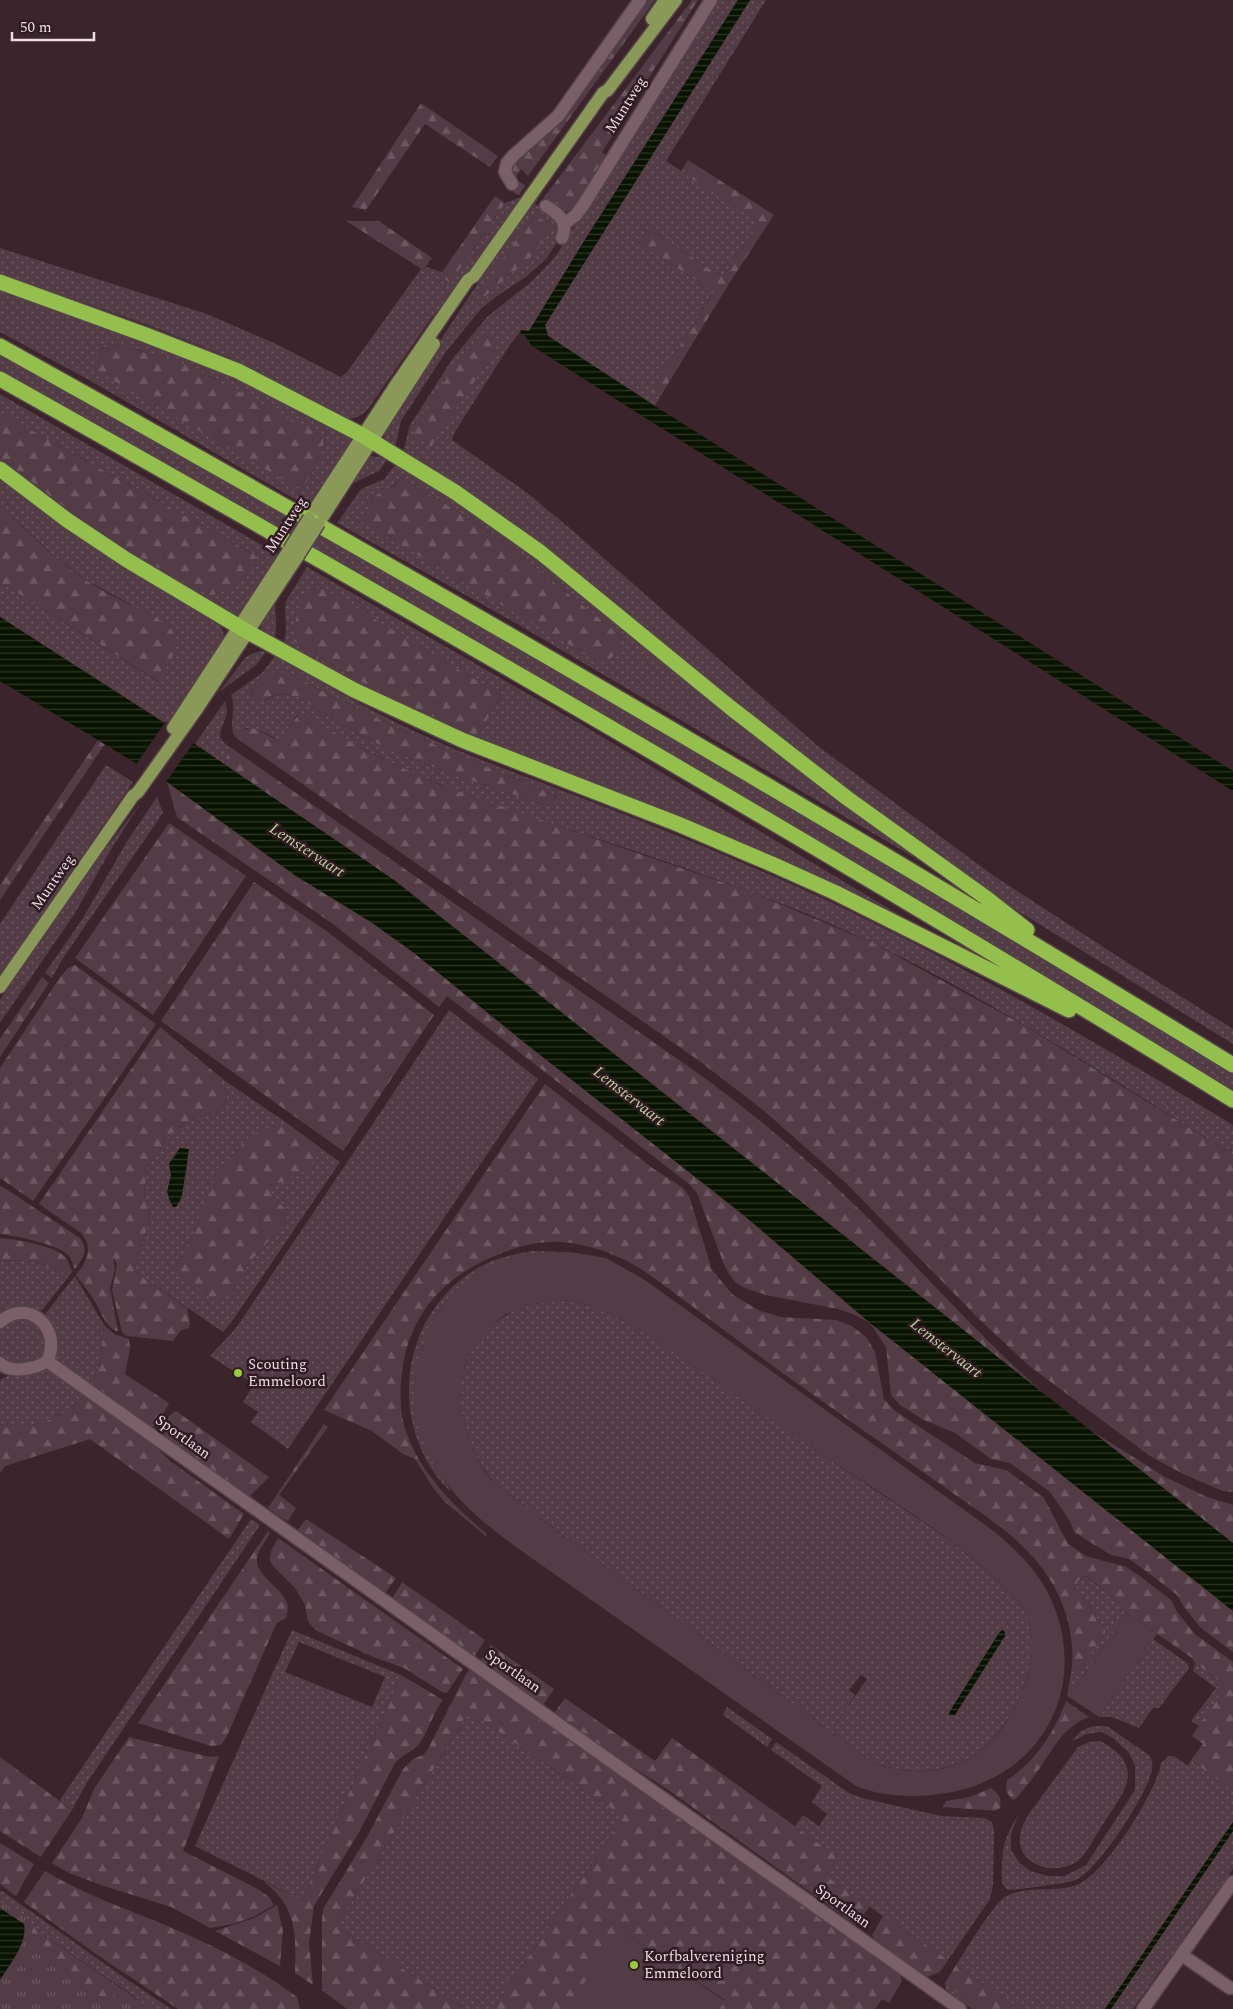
<svg xmlns="http://www.w3.org/2000/svg" width="1233" height="2009" font-family="Spectral,serif">
<style>
.grass{fill:url(#grass-dots);fill-rule:evenodd}
.forest{fill:url(#forest-firs)}
.park{fill:url(#park-tufts)}
.garden{fill:#533c45;fill-rule:evenodd}
.water{fill:url(#water-rules)}
.pier{fill:#3b242c}
.lines{fill:none;stroke-linecap:round;stroke-linejoin:round}
.minor-tunnel{stroke:#564047;stroke-width:12;stroke-dasharray:12 6;stroke-linecap:butt}
.minor-casing{stroke:#56424a;stroke-width:15}
.primary-casing{stroke:#56424a;stroke-width:15}
.motorway-casing{stroke:#56424a;stroke-width:18}
.minor{stroke:#7a5f68;stroke-width:12}
.primary{stroke:#8a9957;stroke-width:12}
.motorway{stroke:#94bf4c;stroke-width:15}
.primary-bridge-casing{stroke:#56424a;stroke-width:15;stroke-linecap:butt}
.primary-bridge{stroke:#8a9957;stroke-width:12}
.poi-dot{fill:#98cb37;stroke:#301a23;stroke-width:2}
.labels{text-anchor:middle;dominant-baseline:central;stroke-width:5;stroke-linejoin:round;paint-order:stroke}
.street-label{font-size:15px;fill:#eddde2;stroke:#301a23}
.poi-label{font-size:15px;fill:#eddde2;stroke:#301a23;text-anchor:start}
.water-label{font-size:16px;font-style:italic;fill:#bdd69a;stroke:#301a23}
</style>
<defs>
<pattern id="grass-dots" width="8" height="8" patternUnits="userSpaceOnUse" patternTransform="scale(1.25)"><rect width="8" height="8" fill="#533c45"/><path d="M2 2h.1M6 6h.1" fill="none" stroke="#6c5860" stroke-width="1.8" stroke-linecap="round"/></pattern>
<pattern id="forest-firs" width="22" height="20" patternUnits="userSpaceOnUse" patternTransform="scale(1.25)"><rect width="22" height="20" fill="#533c45"/><path d="M5 1l3.5 6h-7zM16 11l3.5 6h-7z" fill="#6c5860"/></pattern>
<pattern id="park-tufts" width="24" height="20" patternUnits="userSpaceOnUse" patternTransform="scale(1.25)"><rect width="24" height="20" fill="#533c45"/><path d="M3 7l-1-3M5 7V3M7 7l1-3M15 17l-1-3M17 17v-4M19 17l1-3" fill="none" stroke="#6c5860"/></pattern>
<pattern id="water-rules" width="6" height="5" patternUnits="userSpaceOnUse" patternTransform="scale(1.25)"><rect width="6" height="5" fill="#091400"/><path d="M0 2.5h6" fill="none" stroke="#2d3625"/></pattern>
</defs>
<rect width="100%" height="100%" fill="#3b242c"/>
<!-- grass -->
<path class="grass" d="M717,0H738L586,238L529,331H521L509,346L455,432L452,440L526,492L573,531L819,747L994,876L1128,963L1233,1029V1044L997,898L947,864L402,456L410,425L453,358L488,316L531,282L555,257Z
M750,0H766L666,161L759,222L723,277L648,229L639,243L714,292L651,391L660,397L655,406L548,336L545,325Z
M521,197L463,279L430,320L368,409C359,419 350,421 337,415L228,357L143,323L0,274V248L207,314L274,343L341,377L347,372L421,269L423,270L426,267L442,272V277L450,283L505,203Z
M533,203L553,215L561,225L558,241L546,259L527,276L497,296L481,309L445,353L401,421L395,448L388,446L384,436L389,419L474,289ZM534,215L552,227L498,285L480,294Z
M0,288L223,369L341,430L351,439L352,443L310,508L89,380L0,332ZM109,343L165,357L214,378L321,452L310,477L93,368L103,346Z
M0,354C158,439 313,530 468,620C725,769 979,920 1233,1074V1091L1016,959L711,777L362,574L0,371Z
M0,394L279,555L242,615L234,617L137,562L0,465V457L95,531L239,579L254,560L256,558L254,554L0,413Z
M369,456L381,457L387,460L379,471L347,486L366,457Z
M395,465L458,501L506,534L944,875L512,621L337,523L361,489L384,479ZM401,478L454,509L501,540L622,637L370,504C379,492 391,490 401,478Z
M0,478L53,520L101,552L124,567L156,581L219,621L224,635L221,646L170,726L0,617V582L157,681C168,662 185,644 166,624L86,580L56,557L0,506Z
M307,567L584,726L968,956L418,720L283,644C289,629 283,615 286,601ZM320,588L501,695L477,737L377,691L293,641C298,621 300,607 312,589Z
M276,598C273,612 280,627 273,641L263,632L260,624Z
M261,651L266,652L256,665L219,692L245,658L251,654Z
M275,656C320,682 365,708 412,730C467,756 525,776 582,798C655,826 728,856 800,888C950,956 1092,1040 1233,1125V1155C1101,1073 970,984 826,922C770,898 713,878 655,858C583,832 509,813 438,784C390,764 344,738 297,715L283,736L278,740L262,731L246,728L235,737C228,724 237,710 231,695L262,673ZM290,673C375,722 465,758 555,795L558,798L548,806C488,786 427,768 370,740C345,728 321,712 298,697C285,694 276,692 265,701L251,694V691L261,677Z
M225,701C225,704 227,707 227,710C227,724 210,736 230,747L224,764L195,744Z
M106,765L133,782L0,975V924Z
M157,797L163,813L63,958L52,978L45,973L83,918L126,843Z
M140,804L110,851L75,913L0,1023V1000L96,861Z
M449,1010L538,1079L288,1449L251,1422L258,1412L243,1402L254,1384L210,1356L236,1328Z
M224,1080L291,1126L274,1127L251,1135L220,1168L199,1223L176,1267L241,1277L246,1266L286,1222V1210L270,1193V1185L283,1182L319,1153L318,1146L340,1162L233,1320L223,1332L134,1271L150,1217L144,1193L147,1168L169,1135L190,1120L220,1110L227,1097ZM180,1148L188,1160L181,1200L176,1207H173C164,1196 170,1188 171,1176C171,1172 170,1167 169,1164Z
M533,1251L570,1252C545,1252 520,1255 496,1265C429,1291 402,1372 422,1437C428,1457 440,1474 451,1491C433,1477 420,1451 414,1429C396,1362 427,1289 492,1261C505,1256 519,1253 533,1251Z
M21,1260C39,1262 54,1266 69,1276L43,1309L37,1312L0,1319V1262Z
M75,1276L104,1325L100,1364L90,1387L56,1361L44,1320L46,1313Z
M561,1300C598,1304 617,1316 648,1335C710,1376 770,1419 832,1461C888,1500 950,1535 999,1582C1009,1592 1021,1601 1026,1614C1047,1659 1011,1734 970,1758C939,1775 903,1774 872,1762L560,1533L494,1483L482,1467L470,1444L461,1409V1378L469,1353L474,1343L487,1328L514,1310L533,1304ZM1002,1630L1005,1632V1636L949,1715L950,1711L999,1633ZM861,1675L867,1679L830,1732L855,1695L849,1690Z
M29,1316L46,1335L44,1358L16,1367L0,1359V1326Z
M45,1367L88,1392C65,1417 35,1432 0,1424V1380L16,1372Z
M251,1519L260,1525L86,1784L72,1810L60,1800Z
M1085,1576L1113,1597L1127,1613L1069,1697L1067,1696L1072,1667L1078,1669L1105,1629L1076,1588V1583Z
M292,1630L401,1675L302,1900L195,1846ZM299,1642L385,1677L372,1707L285,1672Z
M1153,1639L1187,1663L1189,1668L1187,1671L1159,1708H1153L1139,1728L1112,1717H1099Z
M1195,1663L1227,1687L1199,1726L1191,1721L1216,1688L1193,1671Z
M727,1707L772,1739L767,1747L723,1715Z
M469,1712L624,1817L493,2009H466L336,1926Z
M1093,1726H1105L1110,1728L1150,1756C1153,1762 1153,1768 1151,1774C1143,1800 1099,1869 1076,1880C1071,1883 1013,1890 1008,1890L1003,1885L1002,1880C1002,1853 1002,1839 1018,1816L1011,1834V1850L1019,1862L1030,1871L1048,1876H1064L1086,1865L1135,1790V1766L1129,1753L1113,1738L1102,1732L1086,1734L1071,1742L1081,1731Z
M1100,1741C1147,1766 1125,1791 1103,1824C1097,1833 1088,1851 1080,1859C1055,1881 1003,1862 1025,1821C1029,1812 1037,1804 1042,1796C1054,1780 1066,1763 1078,1747L1089,1742Z
M776,1742L849,1793L862,1798L941,1816L985,1818L992,1822L994,1830L993,1886L990,1899L948,1960L883,1916L826,1876L838,1857L795,1826L803,1815L819,1826L827,1814L812,1802L822,1786L771,1750Z
M1169,1756H1174L1188,1766L1191,1760L1233,1791V1822L1105,2009H1020L956,1965C965,1952 993,1904 1005,1897C1027,1884 1056,1894 1079,1884C1106,1872 1157,1791 1161,1763Z
M1233,1831V1869L1229,1875V1881L1226,1886L1220,1887L1185,1936L1186,1943L1174,1960H1168L1133,2009H1111Z
M0,1891H2L119,1974L171,2009H146L138,1999L46,1937L35,1927L42,1956L103,1998L113,1996L112,1998L0,2009Z
M945,1983L978,2009H972L949,1992L946,1989Z"/>
<!-- forest -->
<path class="forest" d="M644,0H655L528,176L521,169L514,180L510,176L514,161Z
M692,0H698L602,152L607,156L577,206C563,218 556,208 542,200Z
M421,103L498,156L490,167L425,124L366,210L352,207Z
M688,160L774,215L730,282L660,397L651,391L714,292L639,243L648,229L723,277L759,222L681,172Z
M495,196L505,203L450,283L442,277V272Z
M534,214L552,227L531,257L484,297L480,292Z
M346,221H379L432,258L423,270Z
M485,330L496,340L497,347L431,447L414,436L415,431L449,375Z
M109,343L165,357L194,368L322,436C328,448 310,480 301,488L294,486L92,368L103,346Z
M0,413L254,554L256,558C246,572 228,596 209,595L123,549L95,531L0,457Z
M401,478L454,509L501,540L622,637C620,649 613,661 600,663L360,521C361,513 371,499 378,494C388,488 393,489 401,478Z
M0,506C35,538 69,573 111,595C123,602 168,620 173,632C181,648 167,668 158,681L0,582Z
M315,587L326,590L501,695L477,737L377,691L293,641C294,624 299,597 315,587Z
M273,672L290,673C375,722 465,758 555,795L558,800L555,804L548,806C488,786 427,768 370,740C345,728 321,712 298,697C281,693 276,692 262,702L252,697L251,691L261,677Z
M298,715H304L369,752L437,784L751,892L873,943L1022,1024L1233,1155V1492L1223,1491L1183,1474L1150,1456L1028,1365L979,1319L846,1183L763,1110L698,1060L235,737C254,719 259,733 278,740L283,736Z
M98,740L105,744L0,900V885Z
M230,747L692,1069C744,1106 792,1146 839,1190C911,1257 974,1333 1049,1398L394,880L224,764Z
M167,782L296,876L371,922L414,953L525,1043L741,1213L1233,1611V1652L1201,1628L1184,1607L1177,1595L1146,1571L1129,1559L1111,1555L1074,1532L1070,1521L1050,1492L1010,1463L991,1459L955,1433L924,1420L900,1405L891,1395L886,1347L870,1323L853,1314L838,1309L766,1295L747,1289L736,1283L729,1274L723,1262L697,1193L689,1184L447,996L439,1007L333,924L177,817Z
M169,823L246,876L153,1015L75,958Z
M254,882L328,932L434,1015L343,1151L161,1021Z
M75,965L156,1024L33,1201L0,1178V1068L60,977L68,968Z
M42,977L49,983L0,1057V1039Z
M160,1027L224,1080L227,1097L220,1110L190,1120L169,1135L147,1168L144,1193L150,1217L134,1271L187,1308L190,1324L189,1328L181,1330L173,1341L127,1336L122,1332L112,1290L117,1265L113,1256L115,1269L110,1288L118,1331H116C104,1325 100,1309 93,1298C88,1290 81,1283 76,1275C87,1261 94,1248 81,1233L39,1204Z
M545,1084L651,1167L683,1188L689,1196L712,1270L733,1295L760,1311L781,1317L836,1320L852,1326L867,1338L875,1352L884,1399L895,1411L975,1463L1006,1470L1044,1498L1068,1544L1086,1556L1126,1567L1141,1577L1171,1600L1177,1612L1195,1634L1233,1662V1791L1191,1760L1203,1744L1192,1736L1226,1686L1195,1663L1192,1658L1127,1613L1113,1597L1086,1576C1080,1579 1076,1581 1076,1588L1105,1629V1634L1083,1666L1078,1669L1072,1667C1075,1629 1062,1592 1038,1563C1013,1532 976,1510 943,1486C890,1449 837,1412 784,1374C749,1349 715,1323 681,1298C663,1285 645,1270 625,1260C606,1251 582,1243 561,1242C542,1241 524,1245 507,1251C452,1271 414,1305 403,1364C400,1384 399,1406 404,1425C417,1470 452,1505 487,1534L486,1536L445,1502L434,1489L415,1459L403,1454L372,1431L324,1410Z
M274,1126H291L318,1146L319,1153L307,1170L283,1182L270,1185V1193L286,1210V1222L246,1266L235,1292L217,1299L204,1294L177,1271L176,1267L199,1223L207,1194L220,1168L251,1135Z
M0,1186L3,1187L80,1238C89,1251 83,1258 75,1269C72,1264 72,1259 68,1255C58,1244 15,1236 0,1234Z
M0,1238C15,1239 56,1246 65,1257C69,1261 70,1267 72,1272L69,1276C47,1262 26,1258 0,1262Z
M104,1325L114,1334L129,1339L130,1348L125,1374L169,1403L159,1422L151,1428L90,1387L100,1364Z
M88,1392L154,1445L170,1461L244,1514L229,1539L90,1439L5,1466L0,1473V1424C35,1432 65,1417 88,1392Z
M176,1411L269,1477L247,1499L165,1440L163,1428L169,1416Z
M324,1424L328,1427L279,1495L296,1508L288,1521L285,1520L268,1508Z
M1087,1428L1165,1477L1207,1497L1233,1505V1543Z
M306,1519L396,1578L386,1592L382,1594L294,1535Z
M268,1531L270,1533C266,1541 259,1548 257,1557C254,1576 282,1587 287,1603C289,1608 287,1613 286,1618L277,1623L275,1627L226,1738L221,1745L211,1746L138,1723Z
M278,1538L463,1669L447,1693L442,1692L404,1668L373,1657L315,1630L308,1621L305,1605L295,1588L273,1566L270,1560L271,1551Z
M402,1582L485,1640L473,1659L392,1599Z
M491,1645L554,1689L542,1707L481,1664V1660Z
M473,1666L899,1973L902,1981L889,2003L882,1999L875,2009H719L725,2000L623,1932L570,2009H493L624,1817L469,1712L336,1926L466,2009H347L322,1990V1920L323,1909L367,1837L403,1769L413,1759L423,1755L428,1749L466,1674Z
M401,1675L443,1700C433,1713 429,1729 420,1743C414,1751 402,1755 395,1763L359,1832L314,1906L309,1943L313,1985L295,1973C296,1934 297,1906 263,1881L302,1900Z
M565,1698L655,1761L672,1738L838,1857L826,1876L870,1906L856,1925L670,1791L556,1718L555,1712Z
M1066,1701L1089,1717C1065,1726 1055,1745 1042,1765C1034,1777 1025,1788 1016,1799L1012,1800L1006,1791L1007,1780C1037,1760 1053,1734 1066,1701Z
M129,1737L210,1757L219,1756L183,1851L258,1889L269,1897L274,1905L253,1917L233,1924L210,1928L171,1907L101,1885L69,1873L52,1863L82,1818L94,1789Z
M0,1757L72,1810L41,1857L0,1831Z
M991,1788C999,1794 1002,1798 1000,1808L995,1811L943,1807L946,1801L970,1797Z
M0,1843L34,1864L16,1896L0,1884Z
M45,1871C82,1893 123,1908 163,1924C210,1944 256,1966 297,1997L300,2009H178L96,1954L24,1902Z
M277,1905L283,1930L280,1966L215,1931L254,1918Z
M883,1916L948,1960L940,1972L927,1977L920,1974L878,1946L872,1935Z
M35,1927L46,1937L119,1987L113,1996L103,1999L42,1956L32,1934V1930Z
M956,1965L1020,2009H978L945,1983Z"/>
<!-- park -->
<path class="park" d="M0,1901L26,1918L34,1926L31,1930L42,1956L103,1998L113,1996L119,1987L152,2009H0Z"/>
<!-- garden -->
<path class="garden" d="M570,1252L606,1258L645,1280L995,1532C1016,1550 1037,1570 1049,1595C1092,1684 1043,1778 946,1793C917,1798 882,1797 856,1786L523,1552C487,1526 454,1501 432,1461C399,1401 415,1322 469,1279C497,1258 536,1252 570,1252ZM561,1300C596,1303 618,1317 648,1335C711,1377 772,1421 835,1463C891,1500 951,1536 999,1582C1009,1592 1021,1601 1026,1614C1047,1659 1011,1735 970,1758C938,1776 904,1774 872,1762L560,1533L494,1483L484,1471L470,1444L461,1409V1378L469,1353L483,1332L506,1314L533,1304Z
M1127,1613L1157,1634L1099,1717L1069,1697Z
M620,1930L725,2001L719,2009H567Z"/>
<!-- water -->
<path class="water" d="M738,0H750L545,325L548,336L655,406L1233,771V791L532,346L525,336L520,333L521,330L529,331L586,238Z
M0,617L161,721L394,880L1233,1543V1611L870,1323L741,1213L525,1043L414,953L371,922L296,876L167,782L0,681Z
M180,1148L189,1149L182,1195L176,1207H173L167,1192L171,1175L169,1164Z
M1002,1630L1005,1632V1636L955,1715H949L950,1711L999,1633Z
M1233,1822V1831L1111,2009H1105Z
M0,1908L24,1924C28,1943 9,1965 0,1980Z"/>
<!-- pier -->
<path class="pier" d="M166,721L195,741L165,783L135,766Z"/>
<g class="lines">
<!-- minor-tunnel -->
<path class="minor-tunnel" d="M512,184L546,206"/>
<defs>
<path id="minor" d="M512,184L505,172L507,163L514,155L558,116L640,0
M546,206C559,214 569,222 562,238
M564,224L576,215L584,204L711,0
M0,1322C29,1296 63,1330 47,1361C36,1369 10,1374 0,1363
M47,1361L960,2009
M1182,1955L1230,1988
M1143,2009L1233,1882"/>
<path id="primary" d="M652,19L665,0
M309,518L395,386L468,280L474,276L603,93L608,90L676,0
M319,523L434,344
M173,728L289,550
M0,987L133,796L138,792L197,709L298,556"/>
<path id="motorway" d="M0,282L146,335L238,371L362,435L455,492L540,552L731,708L847,798L985,897L1027,930
M0,346C416,577 827,817 1233,1065
M0,379C415,612 828,850 1233,1100
M0,469L67,520L127,560L248,632L354,690L462,740L678,824L774,865L834,892L1069,1010"/>
</defs>
<!-- minor casing -->
<use href="#minor" class="minor-casing"/>
<!-- primary casing -->
<use href="#primary" class="primary-casing"/>
<!-- motorway casing -->
<use href="#motorway" class="motorway-casing"/>
<!-- minor -->
<use href="#minor" class="minor"/>
<!-- primary -->
<use href="#primary" class="primary"/>
<!-- motorway -->
<use href="#motorway" class="motorway"/>
<defs>
<path id="primary-bridge" d="M289,550L309,518
M298,556L319,523"/>
</defs>
<!-- primary-bridge casing -->
<use href="#primary-bridge" class="primary-bridge-casing"/>
<!-- primary-bridge -->
<use href="#primary-bridge" class="primary-bridge"/>
</g>
<!-- markers -->
<g class="poi-dot">
<circle cx="238" cy="1373" r="5"/>
<circle cx="634" cy="1965" r="5"/>
</g>
<g class="labels">
<!-- street labels -->
<g class="street-label">
<text transform="translate(626 105) rotate(-58)">Muntweg</text>
<text transform="translate(286 525) rotate(-57)">Muntweg</text>
<text transform="translate(53 882) rotate(-55)">Muntweg</text>
<text transform="translate(183 1437) rotate(36)">Sportlaan</text>
<text transform="translate(513 1671) rotate(35)">Sportlaan</text>
<text transform="translate(843 1906) rotate(36)">Sportlaan</text>
</g>
<!-- poi labels -->
<g class="poi-label">
<text x="248" y="1364">Scouting<tspan x="248" dy="17">Emmeloord</tspan></text>
<text x="644" y="1956">Korfbalvereniging<tspan x="644" dy="17">Emmeloord</tspan></text>
</g>
<!-- water labels -->
<g class="water-label">
<text transform="translate(307 850) rotate(33)">Lemstervaart</text>
<text transform="translate(629 1096) rotate(38)">Lemstervaart</text>
<text transform="translate(946 1348) rotate(38)">Lemstervaart</text>
</g>
</g>
<!-- scale -->
<path d="M12 32v8h82v-8" fill="none" stroke="#eddde2" stroke-width="2.5"/>
<text x="20" y="32" font-size="15" fill="#eddde2" stroke="#301a23" stroke-width="4" paint-order="stroke">50 m</text>
</svg>
